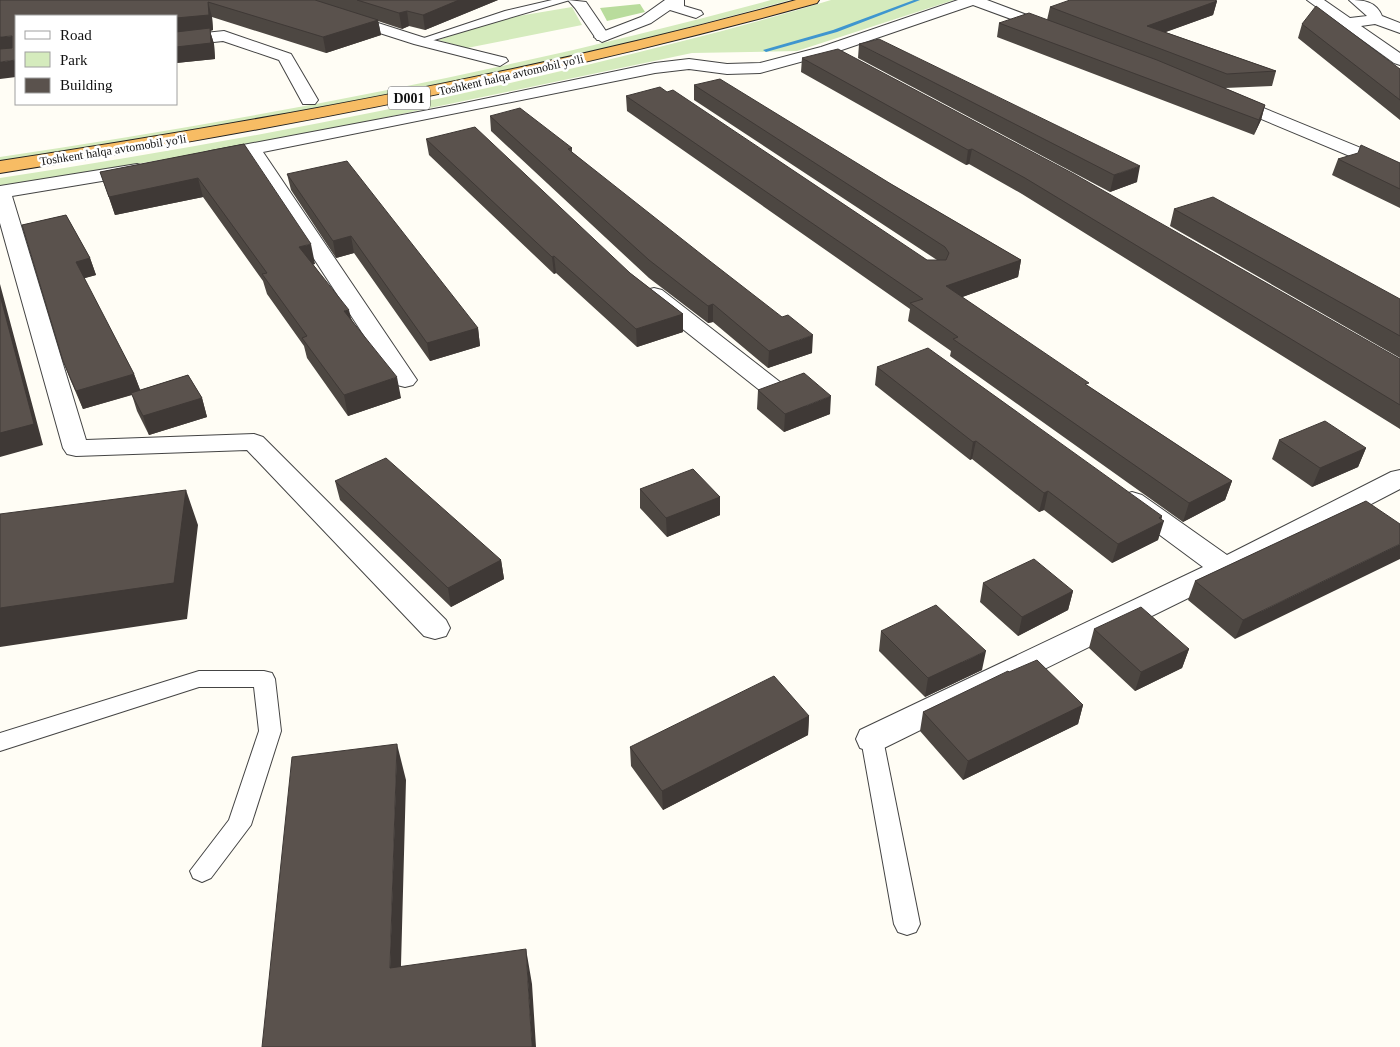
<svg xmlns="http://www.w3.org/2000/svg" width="1400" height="1047" font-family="Georgia,serif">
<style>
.green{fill:#d5ebbd}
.forest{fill:#b9dc9c}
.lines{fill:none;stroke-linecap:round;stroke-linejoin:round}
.stream{fill:#3f96cf;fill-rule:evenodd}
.service-casing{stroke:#444;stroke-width:2}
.minor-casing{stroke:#444;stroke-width:2}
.tertiary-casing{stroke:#444;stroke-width:2}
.trunk-casing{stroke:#222;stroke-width:2}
.service{fill:#fff;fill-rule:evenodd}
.minor{fill:#fff;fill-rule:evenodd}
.tertiary{fill:#fff;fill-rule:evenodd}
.trunk{fill:#f7bc64;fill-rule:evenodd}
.wall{fill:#4d4742}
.shaded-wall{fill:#3f3936}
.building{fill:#5a524d;stroke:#3f3936}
.labels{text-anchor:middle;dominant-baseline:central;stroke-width:5;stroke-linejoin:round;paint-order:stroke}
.far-street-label{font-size:12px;fill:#111;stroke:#fff}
.shield{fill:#fff;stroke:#585858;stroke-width:1}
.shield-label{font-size:14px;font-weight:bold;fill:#111}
</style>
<rect width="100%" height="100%" fill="#fffdf5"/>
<!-- green -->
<path class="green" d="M771,0H790C632,44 470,83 308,112C206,130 103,146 0,163V157C260,118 518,69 771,0Z
M831,0H954L797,51L692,53L330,129L198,154L0,186V178C199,148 396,111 591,64C672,44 752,24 831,0Z
M572,7L582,25L467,48L438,40L501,19Z"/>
<!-- forest -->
<path class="forest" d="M640,4L645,12L607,21L600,8Z"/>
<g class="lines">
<!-- stream -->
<path class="stream" d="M914,0H920L837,32L766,52L763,50L833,30Z"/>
<defs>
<path id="service" d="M552,0H570L424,43L420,44L415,41L505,11Z
M199,671H264L272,673L275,679L281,731L251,825L211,878L202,882L193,878L190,871L229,820L259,731L254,687H199L0,751V733Z
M872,730L880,733L883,739L920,924L916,932L907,935L898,932L894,924L861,739L864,733Z"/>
<path id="minor" d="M284,0H306L425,38L506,58L508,61L500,66L414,44L286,3Z
M568,0L586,2L610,37L607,40H597L575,8Z
M958,0H987L1059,27L1062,30L1059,33H1049L973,5L833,53L760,73L727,74L689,69L655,73L263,152L417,380L413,385L405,387L397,385L393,380L247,156L211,163L204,161L202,157L204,153L211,151L455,105L655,63L689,59L727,64L760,63L821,47Z
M1307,0H1324L1350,18L1367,16L1349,0C1363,0 1376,1 1382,16L1400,23V33L1375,24L1361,26L1400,53V65L1394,63Z
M224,31L291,54L318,100L315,104H303L279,60L223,41L176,46V36Z
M1229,94L1400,164V177L1223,103L1220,99L1223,95Z
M137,164L144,166L146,170L144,174L12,196L86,440L254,434L263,437L446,620L450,628L446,636L435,639L424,636L247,450L76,456L67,454L63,448L0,223V186Z
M654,288L662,290L780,382L783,387L780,392L771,394L762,392L646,300L643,295L646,290Z
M1400,470V489L1235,575L884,748L872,752L860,748L856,739L860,730L1203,567L1122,507L1119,501L1122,495L1132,492L1142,495L1227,555L1391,472Z"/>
<path id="tertiary" d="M665,0H684V6L701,11L703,14L696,18L670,10L651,23L607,40L602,42L594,37L597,34L641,17Z"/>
<path id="trunk" d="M796,0H819L817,3C546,78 278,129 0,173V161C268,120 534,72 796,0Z"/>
</defs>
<!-- service casing -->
<use href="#service" class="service-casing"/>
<!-- minor casing -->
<use href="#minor" class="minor-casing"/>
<!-- tertiary casing -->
<use href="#tertiary" class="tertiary-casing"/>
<!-- trunk casing -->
<use href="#trunk" class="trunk-casing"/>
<!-- service -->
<use href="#service" class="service"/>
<!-- minor -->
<use href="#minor" class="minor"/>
<!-- tertiary -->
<use href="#tertiary" class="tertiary"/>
<!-- trunk -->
<use href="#trunk" class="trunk"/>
</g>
<!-- wall -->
<path class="wall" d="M0,0H498L425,30L409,26L402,29L378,21L381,35L326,53L212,17L213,30L210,31L214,44L215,59L176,63V16Z
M1217,1L1213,15L1165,32L1276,71L1272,86L1225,88L1265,105L1261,120L1254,135L997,37L999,23L1047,20L1050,7Z
M1302,24L1400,69V120L1298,38Z
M859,44L1137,182L1110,192L858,58Z
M802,58L1400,359V429L1022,194L969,164L966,165L801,72Z
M694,85L891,184L1021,260L1018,277L962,297L1088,386L1232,481L1225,500L1183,522L950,356L951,351L908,321L910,309L627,111L626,96L927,260H937L694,100Z
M490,116L572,148V152L812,353L768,368L713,322L708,323L649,278L491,131Z
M426,139L630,273L683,314V332L637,347L556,273L554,274L429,155Z
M244,144L315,264H313L352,320L401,398L348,416L307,358L304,346L267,294L263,281L203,197L115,215L100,172Z
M1338,159L1400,163V208L1332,175Z
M287,174L478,328L480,346L430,361L354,253L336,258L291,190Z
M1174,209L1400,299V358L1170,226Z
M66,215L90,258L96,275L84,278L134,374L140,390L188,375L202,398L207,417L149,435L137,411L132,395L83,409L70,379L63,361L22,225Z
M877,367L1162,516L1158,540L1112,563L1044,510L1039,512L972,459L970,460L875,385Z
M758,390L830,414L784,432L757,409Z
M1279,440L1366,448L1358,467L1312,487L1272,459Z
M335,481L501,560L504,579L451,607L340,500Z
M640,489L720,497V515L667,537L640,508Z
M1366,501L1235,639L1188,600L1195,581Z
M983,583L1073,591L1068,610L1018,636L980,602Z
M1094,629L1189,649L1182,668L1135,691L1089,648Z
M881,631L982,670L925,697L879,651Z
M1009,672L1083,705L1078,724L963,780L920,731L923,712Z
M809,716L808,735L663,810L631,766L630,747Z"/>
<!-- shaded-wall -->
<path class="shaded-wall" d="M459,0H498L425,30L423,15Z
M1217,1L1213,15L1144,40L1147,26Z
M208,2L212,17L213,30L210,31L214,44L215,59L176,63V18Z
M407,11L409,26L402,29L399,13Z
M378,20L381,35L326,53L323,37Z
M12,36L16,49L0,54V37Z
M16,60V77L0,79V62Z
M1265,105L1261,120L1254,135L1259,120Z
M972,149L969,164L966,165L968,150Z
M1140,166L1137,182L1110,192L1114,175Z
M198,178L203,197L115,215L109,197Z
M351,236L354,253L336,258L333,241Z
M311,244L315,264L304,267L299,247Z
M554,256L556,273L554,274L552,257Z
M90,258L96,275L82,279L76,262Z
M1021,260L1018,277L943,304L946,286Z
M0,284L43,445L0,457Z
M713,304V322L708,323V306Z
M349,310L354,330L344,311Z
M683,314V332L637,347L636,329Z
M478,328L480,346L430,361L427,343Z
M813,335L812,353L768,368L769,351Z
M134,374L141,392L83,409L76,391Z
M397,377L401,398L348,416L344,395Z
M831,396L830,414L784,432L785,414Z
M202,398L207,417L149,435L143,416Z
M976,441L972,459L970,460L973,442Z
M1366,448L1358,467L1312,487L1320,468Z
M1232,481L1225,500L1183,522L1189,503Z
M186,490L198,525L187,619L0,647V608Z
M1048,491L1044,510L1039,512L1044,493Z
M720,497V515L667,537L666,518Z
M1162,516L1160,523L1164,521L1158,540L1112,563L1118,544Z
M1400,544V559L1235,639L1243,620Z
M501,560L504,579L451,607L448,588Z
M1073,591L1068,610L1018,636L1022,617Z
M1189,649L1182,668L1135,691L1141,672Z
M986,651L982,670L925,697L928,678Z
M1083,705L1078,724L963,780L968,761Z
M809,716L808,735L663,810L662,791Z
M397,744L406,780L400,1002L390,968Z
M526,949L532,984L536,1047H532Z"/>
<!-- building -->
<path class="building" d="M0,0H315L378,20L323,37L208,2L209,15L176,18V16H16V60L0,62V49L12,48V36L0,37Z
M357,0H459L423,15L407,11L399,13Z
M1070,0H1214L1217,1L1147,26L1276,71L1227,74L1050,7Z
M1316,6L1400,69V100L1302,24Z
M1029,13L1157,60L1265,105L1259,120L999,23Z
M210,28L211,43L176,47V32Z
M879,39L1140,166L1114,175L859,44Z
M838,49L1074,174L1400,359V405L1025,178L972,149L968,150L802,58Z
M720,79L891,184L1021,260L946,286L1089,383L1085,384L1232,481L1189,503L953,339L958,337L910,303L923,299L626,96L660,87L667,92L673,90L927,260H946L949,253L945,247L694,85Z
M520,108L572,148L568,149L706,258L782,317L788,315L813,335L769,351L713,304L708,306L649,260L490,116Z
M475,127L630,273L683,314L636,329L554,256L552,257L426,139Z
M244,144L311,244L299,247L349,310L344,311L397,377L344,395L302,338L307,336L262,274L267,273L198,178L109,197L100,172Z
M1361,145L1400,163V189L1338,159L1358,153Z
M347,161L478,328L427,343L351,236L333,241L287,174Z
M1213,197L1400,299V336L1174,209Z
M66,215L90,258L76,262L134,374L76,391L63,361L22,225Z
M0,295L34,424L0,433Z
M928,348L1162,516L1159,518L1164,521L1118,544L1048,491L1044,493L976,441L973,442L877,367Z
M804,373L831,396L785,414L758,390Z
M188,375L202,398L143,416L131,393Z
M1325,421L1366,448L1320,468L1279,440Z
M386,458L501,560L448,588L335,481Z
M693,469L720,497L666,518L640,489Z
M186,490L174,583L0,608V514Z
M1366,501L1400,524V544L1243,620L1195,581Z
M1034,559L1073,591L1022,617L983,583Z
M936,605L986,651L928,678L881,631Z
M1141,607L1189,649L1141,672L1094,629Z
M1037,660L1083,705L968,761L923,712L1008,671L1009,672Z
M774,676L809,716L662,791L630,747Z
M397,744L390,968L526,949L532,1047H262L292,757Z"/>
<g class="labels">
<!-- far-street labels -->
<g class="far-street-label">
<text transform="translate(511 75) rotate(-13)">Toshkent halqa avtomobil yo'li</text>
<text transform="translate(113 150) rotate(-9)">Toshkent halqa avtomobil yo'li</text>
</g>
<!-- shield labels -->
<rect class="shield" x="388" y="86.5" width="42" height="23" rx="4"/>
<g class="shield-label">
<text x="409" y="98">D001</text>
</g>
</g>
<!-- legend -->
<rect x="15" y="15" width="162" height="90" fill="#ffffff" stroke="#a0a0a0"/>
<rect x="25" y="31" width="25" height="8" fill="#ffffff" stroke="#a0a0a0"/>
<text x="60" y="40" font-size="15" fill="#111111">Road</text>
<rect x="25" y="52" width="25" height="15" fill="#d5ebbd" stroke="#a0a0a0"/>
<text x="60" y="65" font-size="15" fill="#111111">Park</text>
<rect x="25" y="78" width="25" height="15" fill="#5a524d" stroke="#a0a0a0"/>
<text x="60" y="90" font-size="15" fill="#111111">Building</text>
</svg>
